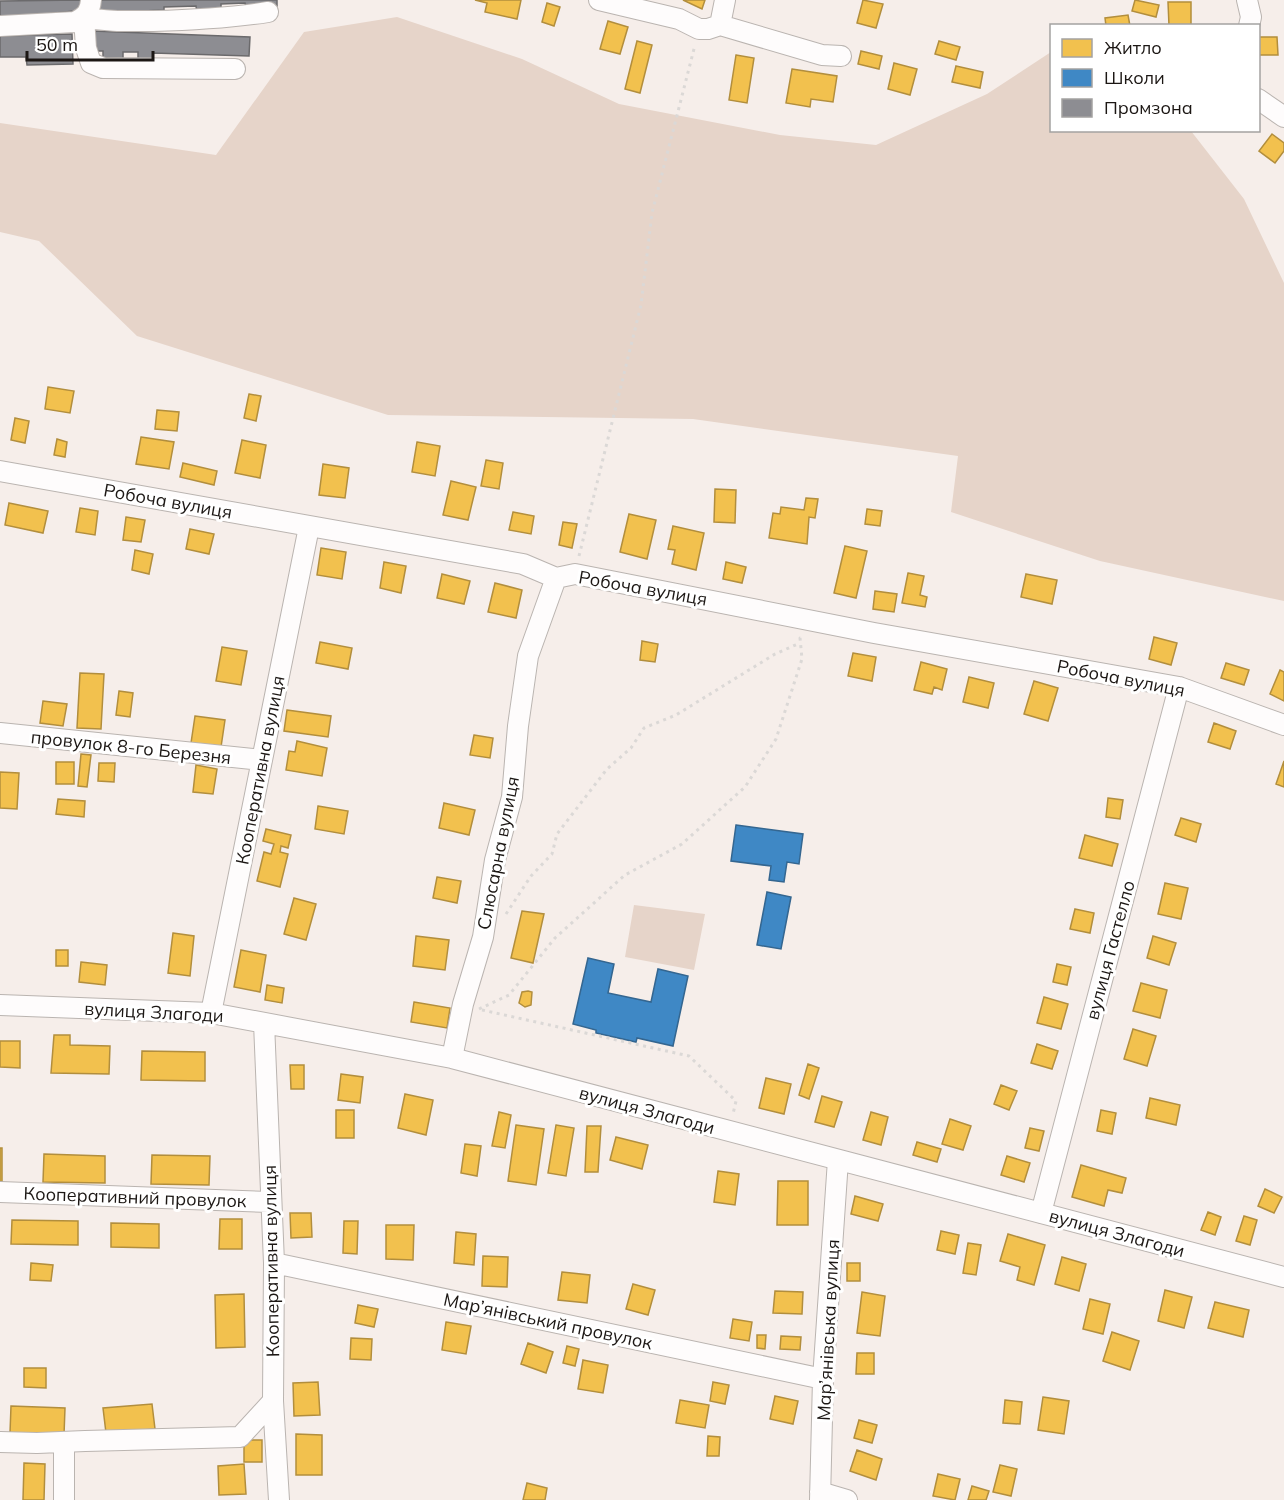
<svg xmlns="http://www.w3.org/2000/svg" width="1284" height="1500" font-family="Mulish,sans-serif">
<style>
.green{fill:#e6d4c9}
.homes{fill:#f2c14e;stroke:#b28e3d;stroke-width:1.5}
.schools{fill:#3f88c5;stroke:#346690;stroke-width:1.5}
.industry{fill:#8d8d92;stroke:#6b6a6c;stroke-width:1.5}
.lines{fill:none;stroke-linecap:round;stroke-linejoin:round}
.minor-casing{stroke:#bab4b0;stroke-width:22}
.path{stroke:#dbd8d6;stroke-width:3;stroke-dasharray:3 4.5;stroke-linecap:butt}
.minor{stroke:#fefcfc;stroke-width:20}
.labels{text-anchor:middle;dominant-baseline:central;stroke-width:6;stroke-linejoin:round;paint-order:stroke}
.street-label{font-size:18px;fill:#1c1714;stroke:#fff}
</style>
<rect width="100%" height="100%" fill="#f6eeea"/>
<!-- green -->
<path class="green" d="M397,17L522,59L619,104L780,135L876,145L987,94L1051,52L1052,130L1191,131L1244,199L1284,283V601L1100,561L951,512L958,456L693,419L388,415L137,336L39,241L0,232V123L216,155L304,32Z
M634,905L705,914L694,970L625,957Z"/>
<!-- homes -->
<path class="homes" d="M475,0H521L517,19L485,12L487,3Z
M683,0H705L702,9Z
M863,0L883,4L876,28L857,23Z
M1135,0L1159,5L1156,17L1132,11Z
M1168,2H1191V26H1169Z
M547,3L560,7L554,26L542,22Z
M1128,15L1130,26H1106L1105,18Z
M608,21L628,27L620,54L600,49Z
M1258,37H1277L1278,55H1258Z
M637,41L652,45L640,93L625,89Z
M939,41L960,47L956,60L935,54Z
M861,51L882,56L879,69L858,64Z
M736,55L754,58L747,103L729,100Z
M894,63L917,69L910,95L888,89Z
M956,66L983,72L980,88L952,82Z
M792,69L837,76L833,102L811,99L810,107L786,103Z
M1272,134L1284,143V151L1275,163L1259,151Z
M48,387L74,391L70,413L45,409Z
M249,394L261,396L256,421L244,418Z
M157,410L179,412L177,431L155,429Z
M15,418L29,421L25,443L11,440Z
M141,437L174,442L169,469L136,464Z
M57,439L67,442L65,457L54,455Z
M242,440L266,445L260,478L235,473Z
M417,442L440,446L435,476L412,472Z
M486,460L503,463L499,489L481,486Z
M183,463L217,471L214,485L180,477Z
M323,464L349,468L345,498L319,495Z
M451,481L476,487L468,520L443,515Z
M715,489L736,490L735,523L714,522Z
M806,498L818,499L815,518L809,517L807,544L769,538L773,513L780,514L781,507L804,510Z
M9,503L48,511L43,533L5,525Z
M80,508L98,511L95,535L76,532Z
M867,509L882,511L880,526L865,524Z
M513,512L534,516L531,534L509,530Z
M629,514L656,520L647,559L620,552Z
M126,517L145,520L141,542L123,540Z
M563,522L577,524L572,548L559,545Z
M673,526L704,533L696,570L672,564L675,550L668,549Z
M190,529L214,534L209,554L186,549Z
M845,546L867,551L856,598L834,593Z
M321,548L346,552L342,579L317,575Z
M135,550L153,554L149,574L132,570Z
M384,562L406,566L401,593L380,588Z
M726,562L746,567L742,583L723,579Z
M908,573L924,576L920,595L927,597L925,607L902,603Z
M442,574L470,581L464,604L437,598Z
M1026,574L1057,580L1052,604L1021,597Z
M495,583L522,590L516,618L488,612Z
M875,591L897,594L894,612L873,609Z
M1154,637L1177,643L1171,665L1149,659Z
M642,641L658,644L655,662L640,660Z
M320,642L352,648L348,669L316,663Z
M222,647L247,651L241,685L216,681Z
M853,653L876,657L872,681L848,676Z
M921,662L947,669L942,690L934,687L932,694L914,690Z
M1226,663L1249,670L1244,685L1221,678Z
M1280,670L1284,672V701L1270,694Z
M80,673L104,674L101,729L77,728Z
M969,677L994,683L988,708L963,702Z
M1034,681L1058,688L1048,721L1024,714Z
M119,691L133,693L130,717L116,715Z
M43,701L67,704L63,726L40,723Z
M287,710L331,716L328,737L284,731Z
M195,716L225,720L221,747L191,743Z
M1214,723L1236,731L1230,749L1208,742Z
M474,735L493,738L490,758L470,755Z
M297,741L327,748L322,776L286,770L289,751L295,752Z
M81,754L91,755L87,787L78,786Z
M1284,761V787L1276,784Z
M56,762H74V784H56Z
M99,763H115L114,782L98,781Z
M196,765L217,769L213,794L193,792Z
M0,772L19,773L17,809L0,808Z
M1108,798L1123,800L1120,819L1106,817Z
M58,799L85,801L84,817L56,814Z
M444,803L475,810L469,835L439,828Z
M318,806L348,811L344,834L315,829Z
M1181,818L1201,824L1196,842L1175,835Z
M266,829L291,835L288,848L281,846L280,852L288,854L280,887L257,881L264,852L271,854L274,844L263,841Z
M1085,835L1118,844L1112,866L1079,858Z
M437,877L461,881L457,903L433,898Z
M1165,883L1188,888L1181,919L1158,914Z
M294,898L316,904L306,940L284,934Z
M1075,909L1094,913L1090,933L1070,929Z
M522,911L544,914L533,963L511,958Z
M173,933L194,936L190,976L168,973Z
M416,936L449,940L445,970L413,966Z
M1153,936L1176,943L1169,965L1147,958Z
M56,950H68V966H56Z
M241,950L266,955L260,992L234,987Z
M81,962L107,965L105,985L79,982Z
M1057,964L1071,967L1067,985L1053,982Z
M1141,983L1167,990L1160,1018L1133,1011Z
M267,985L284,988L282,1003L265,1000Z
M528,991L532,992L531,1005L525,1007L519,1003L522,992Z
M1044,997L1068,1004L1061,1029L1037,1023Z
M414,1002L450,1008L447,1028L411,1022Z
M1133,1029L1156,1036L1147,1066L1124,1059Z
M54,1035H70V1045L110,1046L109,1074L51,1073Z
M0,1041H20V1068L0,1067Z
M1037,1044L1058,1051L1052,1069L1031,1063Z
M142,1051L205,1052V1081L141,1080Z
M808,1064L819,1068L809,1099L799,1095Z
M290,1065H304V1089H291Z
M341,1074L363,1077L360,1103L338,1100Z
M766,1078L791,1084L784,1114L759,1108Z
M1001,1085L1017,1091L1009,1110L994,1104Z
M405,1094L433,1100L426,1135L398,1128Z
M822,1096L842,1102L834,1127L815,1122Z
M1150,1098L1180,1105L1176,1125L1146,1118Z
M336,1110H354V1138H336Z
M1101,1110L1116,1113L1112,1134L1097,1131Z
M499,1112L511,1115L505,1148L492,1146Z
M871,1112L888,1117L881,1145L863,1140Z
M950,1119L971,1126L963,1150L942,1144Z
M516,1125L544,1129L536,1185L508,1181Z
M556,1125L574,1128L566,1176L548,1173Z
M587,1126H601L598,1172H585Z
M1030,1128L1044,1131L1039,1151L1025,1148Z
M616,1137L648,1145L642,1169L610,1160Z
M917,1142L941,1149L937,1162L913,1155Z
M465,1144L481,1146L477,1176L461,1173Z
M0,1148H2V1185H0Z
M44,1154L105,1156V1183L43,1182Z
M152,1155L210,1156L209,1185L151,1184Z
M1007,1156L1030,1163L1024,1182L1001,1175Z
M1081,1165L1126,1178L1122,1193L1108,1190L1104,1206L1072,1197Z
M718,1171L739,1174L735,1205L714,1202Z
M778,1181H808V1225H777Z
M1265,1189L1282,1197L1274,1213L1258,1206Z
M855,1196L883,1204L878,1221L851,1214Z
M1208,1212L1221,1217L1215,1235L1201,1230Z
M290,1213H311L312,1237L291,1238Z
M1244,1216L1257,1220L1250,1245L1236,1241Z
M220,1219H242V1249H219Z
M12,1220L78,1221V1245L11,1244Z
M344,1221H358L357,1254L343,1253Z
M111,1223L159,1224V1248L111,1247Z
M386,1225H414L413,1260L386,1259Z
M941,1231L959,1235L955,1254L937,1250Z
M456,1232L476,1234L474,1265L454,1263Z
M1008,1234L1045,1245L1034,1285L1017,1280L1020,1267L1000,1261Z
M968,1243L981,1245L976,1275L963,1273Z
M483,1256L508,1257L507,1287L482,1286Z
M1062,1257L1086,1264L1079,1291L1055,1284Z
M31,1263L53,1265L51,1281L30,1280Z
M847,1263H860V1281H847Z
M562,1272L590,1275L587,1303L558,1300Z
M633,1284L655,1290L648,1315L626,1309Z
M1165,1290L1192,1297L1184,1328L1158,1321Z
M775,1291L803,1292L802,1314L773,1313Z
M862,1292L885,1296L880,1336L857,1333Z
M244,1294L245,1347L216,1348L215,1295Z
M1090,1299L1110,1304L1103,1334L1083,1329Z
M1215,1302L1249,1310L1243,1337L1208,1328Z
M358,1305L378,1309L374,1327L355,1323Z
M733,1319L752,1322L749,1341L730,1338Z
M446,1322L471,1326L466,1354L442,1350Z
M1112,1332L1139,1341L1130,1370L1103,1361Z
M757,1335H766L765,1349L757,1348Z
M781,1336L801,1337L800,1350L780,1349Z
M351,1338L372,1339L371,1360L350,1359Z
M528,1343L553,1352L546,1373L521,1364Z
M567,1346L579,1349L575,1366L563,1363Z
M857,1353H874V1374H856Z
M583,1360L608,1365L603,1393L578,1389Z
M24,1368H46V1388L24,1387Z
M318,1382L320,1415L294,1416L293,1383Z
M713,1382L729,1385L725,1404L710,1401Z
M775,1396L798,1401L793,1424L770,1419Z
M1043,1397L1069,1401L1064,1434L1038,1430Z
M680,1400L709,1405L705,1428L676,1423Z
M1005,1400L1022,1402L1020,1424L1003,1423Z
M152,1404L155,1429L106,1433L103,1408Z
M11,1406L65,1408L64,1435L10,1433Z
M859,1420L877,1425L872,1443L854,1438Z
M296,1434L322,1435V1475H296Z
M708,1436L720,1437L719,1456H707Z
M244,1440H262V1462H244Z
M857,1450L882,1459L876,1480L850,1471Z
M24,1463L45,1464L44,1500H23Z
M244,1464L246,1494L219,1495L218,1466Z
M1000,1465L1017,1469L1011,1496L993,1492Z
M938,1474L960,1479L955,1500L933,1496Z
M527,1483L547,1488L545,1500H523Z
M972,1486L989,1491L986,1500H968Z"/>
<!-- schools -->
<path class="schools" d="M736,825L803,834L799,864L787,862L784,882L769,880L771,866L731,861Z
M767,892L791,897L781,949L757,945Z
M588,958L614,964L608,993L651,1002L658,969L688,976L673,1046L637,1038L636,1042L596,1033V1030L573,1024Z"/>
<!-- industry -->
<path class="industry" d="M83,0L84,10L46,14V18H0V1Z
M99,0H277V6L246,7L245,3L221,4V12L197,13L196,6L164,7V10L100,13Z
M92,31L250,37L249,56L153,53V61H138V52H123V59L103,58V51H91Z
M72,34L73,64L27,65L26,57H0V36Z"/>
<g class="lines">
<defs>
<path id="minor" d="M599,0L679,19L699,29H708L720,25L822,55L841,56
M1247,0L1251,17L1249,26
M720,25L725,0
M0,26L75,22C86,16 90,12 91,0
M235,69L103,68L91,63L86,48L84,17C107,22 129,21 153,21C192,20 230,18 268,12
M1258,99L1284,117
M0,471L523,564L556,578L575,574L874,633L1179,687L1284,725
M0,733L262,760
M0,1005L211,1013L452,1058L1284,1277
M211,1013L309,527
M264,1023L274,1263L273,1401L279,1500
M452,1058L463,1004L483,937L495,860L512,797L518,726L528,656L556,578
M0,1192L270,1202
M1041,1213L1179,687
M274,1263L823,1379
M0,1442L37,1443L85,1441L240,1437L273,1401
M820,1492L847,1500
M64,1500V1443
M820,1500L823,1379L838,1160"/>
</defs>
<!-- minor casing -->
<use href="#minor" class="minor-casing"/>
<!-- path -->
<path class="path" d="M579,556L641,305L652,213L695,45
M506,914L531,876L552,854L557,834L607,769L631,748L644,728L676,715L775,654L800,643
M479,1009L509,995L555,938L625,875L682,844L745,787L776,739L802,659L800,638H803
M482,1010L689,1056L736,1101L733,1114"/>
<!-- minor -->
<use href="#minor" class="minor"/>
</g>
<g class="labels">
<!-- street labels -->
<g class="street-label">
<text transform="translate(168 501) rotate(10)">Робоча вулиця</text>
<text transform="translate(643 588) rotate(10)">Робоча вулиця</text>
<text transform="translate(1121 678) rotate(11)">Робоча вулиця</text>
<text transform="translate(131 747) rotate(6)">провулок 8-го Березня</text>
<text transform="translate(260 770) rotate(-79)">Кооперативна вулиця</text>
<text transform="translate(498 853) rotate(-79)">Слюсарна вулиця</text>
<text transform="translate(1110 950) rotate(-75)">вулиця Гастелло</text>
<text transform="translate(154 1012) rotate(3)">вулиця Злагоди</text>
<text transform="translate(647 1110) rotate(15)">вулиця Злагоди</text>
<text transform="translate(135 1197) rotate(2)">Кооперативний провулок</text>
<text transform="translate(1117 1233) rotate(15)">вулиця Злагоди</text>
<text transform="translate(271 1261) rotate(-91)">Кооперативна вулиця</text>
<text transform="translate(548 1321) rotate(12)">Мар’янівський провулок</text>
<text transform="translate(828 1330) rotate(-87)">Мар’янівська вулиця</text>
</g>
</g>
<!-- legend -->
<rect x="1050" y="24" width="210" height="108" fill="#ffffff" stroke="#a4a2a1" stroke-width="1.5"/>
<rect x="1062" y="39" width="30" height="18" fill="#f2c14e" stroke="#a4a2a1" stroke-width="1.5"/>
<text x="1104" y="54" font-size="18" fill="#1c1714">Житло</text>
<rect x="1062" y="69" width="30" height="18" fill="#3f88c5" stroke="#a4a2a1" stroke-width="1.5"/>
<text x="1104" y="84" font-size="18" fill="#1c1714">Школи</text>
<rect x="1062" y="99" width="30" height="18" fill="#8d8d92" stroke="#a4a2a1" stroke-width="1.5"/>
<text x="1104" y="114" font-size="18" fill="#1c1714">Промзона</text>
<!-- scale -->
<path d="M27 51v9h126v-9" fill="none" stroke="#1c1714" stroke-width="3"/>
<text x="36" y="51" font-size="18" fill="#1c1714" stroke="#ffffff" stroke-width="4.5" paint-order="stroke">50 m</text>
</svg>
